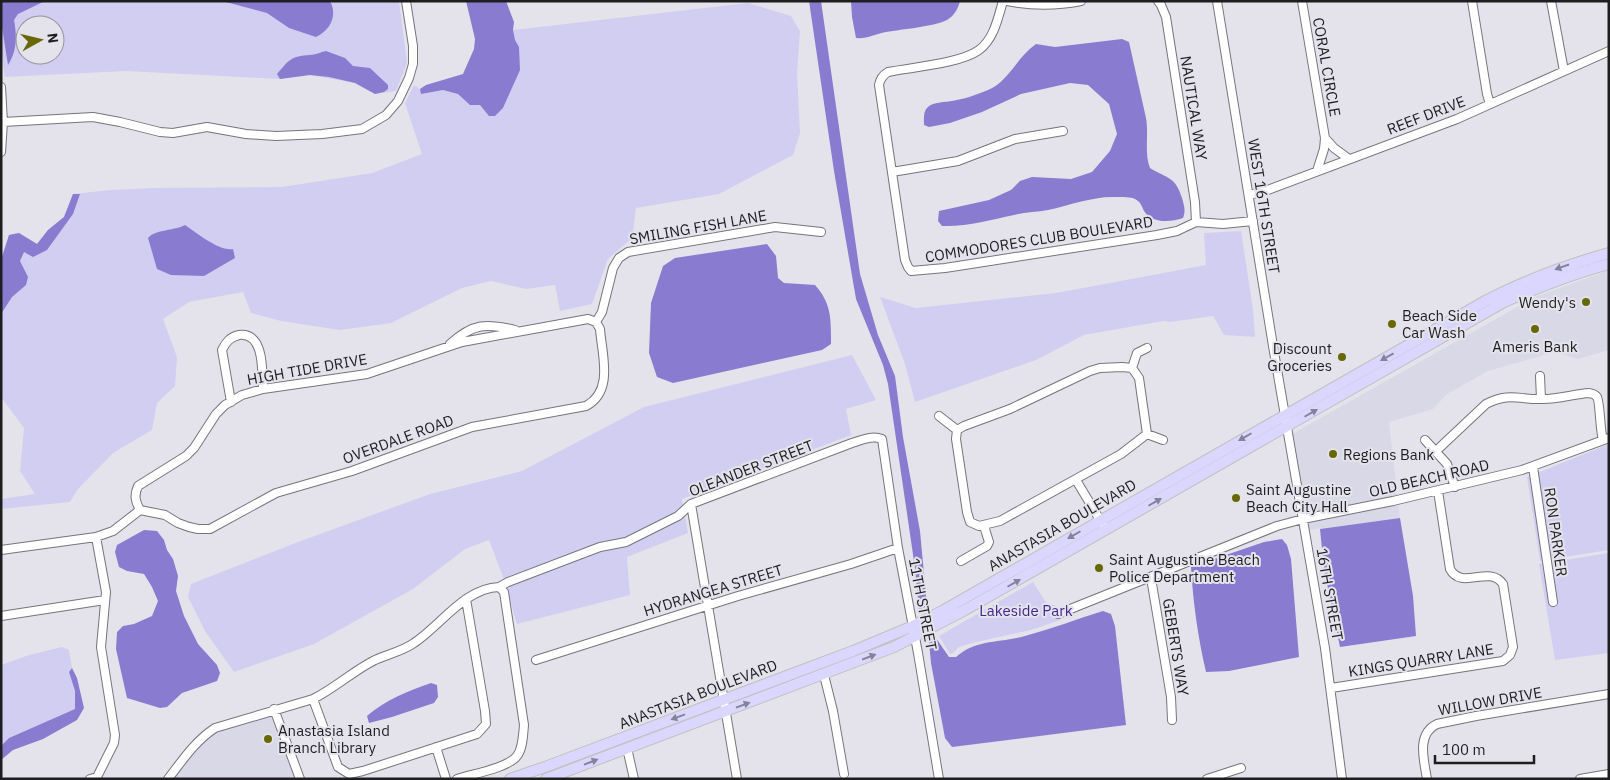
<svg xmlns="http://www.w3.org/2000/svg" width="1610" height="780" font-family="'IBM Plex Sans',sans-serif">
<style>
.built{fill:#d9d8e7}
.green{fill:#d2cef1;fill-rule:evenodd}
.water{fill:#897bd0}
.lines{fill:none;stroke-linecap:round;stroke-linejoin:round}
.minor-casing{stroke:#75757b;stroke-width:10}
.major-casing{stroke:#c0c0c1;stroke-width:12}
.minor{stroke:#fff;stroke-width:8}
.major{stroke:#dad6fd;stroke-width:10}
.oneway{fill:#85839a}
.poi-dot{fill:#686804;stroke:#e4e3eb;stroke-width:2}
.labels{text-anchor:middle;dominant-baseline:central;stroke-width:4;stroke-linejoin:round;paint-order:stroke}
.street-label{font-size:15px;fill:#1e1e21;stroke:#e4e3eb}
.poi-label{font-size:15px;fill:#1e1e21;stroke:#e4e3eb;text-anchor:start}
.park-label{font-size:15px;fill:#43268a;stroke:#e4e3eb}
</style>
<rect width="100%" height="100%" fill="#e4e3eb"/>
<!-- built -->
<path class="built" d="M1609,270V350L1578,359L1555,352L1488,371L1447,394L1433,409L1389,422L1400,518L1309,530L1292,434L1535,297Z
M274,709L300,779H168L204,735Z"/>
<!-- green -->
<path class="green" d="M1,1H399L407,63L396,91L375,94L355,83L310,75L280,79L126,71L5,77L1,55ZM25,25H55V55H25Z
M748,3L791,16L800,31L797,73L800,133L793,155L719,194L636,208L632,238L608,259L592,304L560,311L555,285L526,289L491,281L462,288L391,323L340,330L281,321L251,313L243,292L189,302L163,319L177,357L175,386L157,403L152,430L113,453L78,489L70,502L1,509V499L35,494L20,471L24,428L1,397V260L9,235L19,233L37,244L48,230L64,217L73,194L110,190L153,188L282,187L372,173L422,154L405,103L414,85L420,89L421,93L443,90L458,93L513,30Z
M1241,231L1253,309L1255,337L1224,335L1213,316L1170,322L1163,321L1084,335L1036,360L915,402L905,364L880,297L916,308L1056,293L1206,265L1204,233Z
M852,355L876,400L846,409L851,435L682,499L688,533L627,557L630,595L517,624L503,577L489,540L465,549L413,589L314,644L234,672L205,631L188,597L191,584L298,542L430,494L522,471L644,407Z
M1609,444V550L1540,561L1527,477Z
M1609,553V653L1555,660L1539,564Z
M1033,582L1047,604L1055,605L1060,620L1031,630L972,643L959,647L953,653L950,654L939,636Z
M62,647L69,650L72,668L69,672L75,691V709L9,738L1,746V665L29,655Z"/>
<!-- water -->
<path class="water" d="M1,1H45L18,14L14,20C17,36 17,51 8,65L1,21Z
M222,1H330C338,16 330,30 316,37L289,28L267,13Z
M466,1H506L514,22L513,30L515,40L519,47L520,70L503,108L495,116H489L480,105H470L458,94L443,90L421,94L420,89L426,85L463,74L474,49L475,39Z
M809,1H821L860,274L878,335L895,376L903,437L920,531L927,606L919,610L915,568L888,384L883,365L856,299L834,171Z
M851,1H960C958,9 954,16 947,20C932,27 903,29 886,32C875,34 867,39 856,38L852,17Z
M1122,39L1129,42L1146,118C1149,135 1144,153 1150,168C1168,179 1175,176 1182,198C1184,205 1186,211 1183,218C1171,222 1152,224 1144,211C1142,207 1141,202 1135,199C1131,197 1122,197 1116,197C1093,196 1071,205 1048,210C1037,212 1025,212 1014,215C990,220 967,227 942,226L938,221L939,211L989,200L1011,190L1020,181L1032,177L1071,179L1092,172L1110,151L1117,134L1109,104L1088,85L1070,83L1021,94L982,112L950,123L929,127L924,125C924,119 923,111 928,107C932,103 938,103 943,102C959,101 973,96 988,90C1009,81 1017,57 1036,44L1055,47Z
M326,51L345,58L353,66L370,68L388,85V89L384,92L375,94L355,83L329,77L310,75L280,79L277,74C289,60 291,56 310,55C315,55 321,52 326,51Z
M73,194H80L73,214L47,250L33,257L24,252L20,261L28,277L26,285L12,297L1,314V260L9,235L19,233L37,244L48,230L64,217Z
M185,225C197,233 220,252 233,249L235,258L204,276L171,275L157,269L148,238C156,229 174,231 185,225Z
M767,244L776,256L778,278L784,283L815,285C832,304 831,320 831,344L822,350L673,383L657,377L649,353L651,303L663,266L675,258Z
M1400,518L1413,596L1416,636L1340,647L1324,569L1320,529Z
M144,530L157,531L164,540L167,550L173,559L178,576L176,591L184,616L198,644L217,665L220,673L217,681L182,693L167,707L160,708L127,698L116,649L117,632L123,626L134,624L152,616L158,601L152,587L144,574L127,571L119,567L115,552L117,545Z
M1282,539L1287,545L1291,559L1299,657L1229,671L1206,672C1198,638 1193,602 1191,567L1264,542Z
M1103,611L1111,614L1115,626L1126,725L952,747L945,738L931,663L929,642L936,638L949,657H956C976,639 1000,643 1025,636C1051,629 1077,619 1103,611Z
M72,668L77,678L84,708L77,720L43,739L13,750L1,760V746L9,738L75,709V691L69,672Z
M431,683L437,685L438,697L434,703L392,717L369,723L367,716C387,699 406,692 431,683Z"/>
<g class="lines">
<defs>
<path id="minor" d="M1003,1C998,18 994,39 979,50C959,64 913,67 888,72C883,75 880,79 879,85L905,260L908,267L911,271L945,268L1157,235L1177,231L1196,222L1223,224L1253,221
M1007,1C1032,6 1056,6 1081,1
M1158,1L1161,5L1166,17L1195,202L1196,222
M1217,1L1273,346L1325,648L1342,779
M1302,1L1325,138L1324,149L1317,171
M1472,1L1487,94L1490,104
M1551,1L1564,71
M1,87L3,122L1,152
M3,122L93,117L120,122L160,132L173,133L207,127L246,134L276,136L322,134L362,129L386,115L398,101L409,78L413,64V46L406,1
M1325,138L1334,148L1349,159
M892,172L958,161L1015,139L1063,131
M1249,195L1265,191L1457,119L1609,51
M596,322L602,312L613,268L619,258L628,252L775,227L821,232
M450,344C473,323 487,323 515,330
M1122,367L1132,368L1139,378L1147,434L1121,454L1000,521L979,526L970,522L967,512L956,439L957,430L964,426L1010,409L1090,371L1100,368Z
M1132,368L1137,353L1147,348
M1540,376L1541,399
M231,402L222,350C226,342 230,337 239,335C265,332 262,372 263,389
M939,416L957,430
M1147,434L1163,440
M1425,440L1447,464L1455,487
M1436,451L1486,404C1510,392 1519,400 1543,399C1559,399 1574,394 1589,393C1593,394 1595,394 1597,397C1600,401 1600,432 1603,440
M1533,467L1553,602
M1076,480L1106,530
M691,504L737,779
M140,510L165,515L178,523L189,527L198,529H210L276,493L352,471L472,427L586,406C614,391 602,355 600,329L596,322
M140,510C135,501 134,495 138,486L186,456L194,448L216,414L225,405L242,395L263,389L367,374L462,342L588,319L596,322
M1,550L96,537L113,531L140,510
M961,561L987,546L989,542L984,526
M1151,578L1171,697L1172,720
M499,587L508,582L600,547L626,542L678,516L691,504L852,443C862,440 872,435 882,439L898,548L918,653L939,779
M1058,614L1277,526L1303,519L1393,501L1522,470L1609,438
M1,616L105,600
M536,660L738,596L851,564L898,548
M824,675L833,711L844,774
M1331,688L1503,661L1510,655L1513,647L1503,584C1489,564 1462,591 1450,569L1438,491
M313,699L338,767L349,774L363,771L477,734L486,724L485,711L466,599
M274,709L300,779
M436,747L446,779
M627,748L634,779
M90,779L97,777L114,743L115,735L101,647L106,592L96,537
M168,779C182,761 195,741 215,728L313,699C335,688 353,671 375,660C388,654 403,651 414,643C441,625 465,588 499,587L504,592L524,725C523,735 523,748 517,756C508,768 472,774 457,779
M1207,779L1241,768
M1427,779C1424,760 1416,734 1437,724L1476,716L1609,694
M1580,779L1609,774"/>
<path id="major" d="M510,779L545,767L853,651L913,626L944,610L1487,300C1526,280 1566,265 1609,253
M546,779L894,647L965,610L1504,302C1539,287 1573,273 1609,264"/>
</defs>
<!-- minor casing -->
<use href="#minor" class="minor-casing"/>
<!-- major casing -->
<use href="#major" class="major-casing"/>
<!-- minor -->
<use href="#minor" class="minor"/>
<!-- major -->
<use href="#major" class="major"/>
</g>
<!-- one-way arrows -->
<defs><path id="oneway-solid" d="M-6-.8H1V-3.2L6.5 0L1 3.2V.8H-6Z" transform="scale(1.25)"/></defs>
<g class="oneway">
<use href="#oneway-solid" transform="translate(1562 267) rotate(161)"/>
<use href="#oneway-solid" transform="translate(1387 357) rotate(151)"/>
<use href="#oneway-solid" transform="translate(1311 413) rotate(-30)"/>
<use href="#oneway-solid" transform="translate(1245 437) rotate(150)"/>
<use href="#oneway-solid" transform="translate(1155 502) rotate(-30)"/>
<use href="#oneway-solid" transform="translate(1074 535) rotate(150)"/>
<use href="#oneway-solid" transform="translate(1014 583) rotate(-30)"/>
<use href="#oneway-solid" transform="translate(869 657) rotate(-21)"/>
<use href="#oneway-solid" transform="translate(743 705) rotate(-20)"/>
<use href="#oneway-solid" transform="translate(678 717) rotate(160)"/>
<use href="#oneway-solid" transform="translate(591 762) rotate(-21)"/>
</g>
<!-- markers -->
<g class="poi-dot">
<circle cx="1586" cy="302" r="5"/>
<circle cx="1392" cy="324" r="5"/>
<circle cx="1535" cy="329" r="5"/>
<circle cx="1342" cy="357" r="5"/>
<circle cx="1333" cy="454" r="5"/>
<circle cx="1236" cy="498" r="5"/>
<circle cx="1099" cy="568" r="5"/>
<circle cx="268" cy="739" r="5"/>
</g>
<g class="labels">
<!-- street labels -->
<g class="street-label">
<text transform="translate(1327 67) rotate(80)">CORAL CIRCLE</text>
<text transform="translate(1194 108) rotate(81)">NAUTICAL WAY</text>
<text transform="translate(1426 115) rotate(-21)">REEF DRIVE</text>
<text transform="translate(1264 206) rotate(81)">WEST 16TH STREET</text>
<text transform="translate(698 227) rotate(-10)">SMILING FISH LANE</text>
<text transform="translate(1039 239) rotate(-9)">COMMODORES CLUB BOULEVARD</text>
<text transform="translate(307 369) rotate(-10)">HIGH TIDE DRIVE</text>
<text transform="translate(398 439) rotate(-20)">OVERDALE ROAD</text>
<text transform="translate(751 468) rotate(-21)">OLEANDER STREET</text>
<text transform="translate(1429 478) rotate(-13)">OLD BEACH ROAD</text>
<text transform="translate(1062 525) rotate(-30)">ANASTASIA BOULEVARD</text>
<text transform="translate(1556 532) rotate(82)">RON PARKER</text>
<text transform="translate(713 590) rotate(-17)">HYDRANGEA STREET</text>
<text transform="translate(1330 594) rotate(80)">16TH STREET</text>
<text transform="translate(923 604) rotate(79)">11TH STREET</text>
<text transform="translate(1176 647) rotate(81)">GEBERTS WAY</text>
<text transform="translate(1421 660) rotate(-9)">KINGS QUARRY LANE</text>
<text transform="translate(698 694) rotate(-21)">ANASTASIA BOULEVARD</text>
<text transform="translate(1490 701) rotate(-10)">WILLOW DRIVE</text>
</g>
<!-- poi labels -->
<g class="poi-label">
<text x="1576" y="302" text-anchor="end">Wendy's</text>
<text x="1402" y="315">Beach Side<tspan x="1402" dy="17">Car Wash</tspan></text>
<text x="1535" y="346" text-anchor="middle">Ameris Bank</text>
<text x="1332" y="348" text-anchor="end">Discount<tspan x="1332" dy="17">Groceries</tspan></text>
<text x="1343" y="454">Regions Bank</text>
<text x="1246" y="489">Saint Augustine<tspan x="1246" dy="17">Beach City Hall</tspan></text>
<text x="1109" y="559">Saint Augustine Beach<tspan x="1109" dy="17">Police Department</tspan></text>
<text x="278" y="730">Anastasia Island<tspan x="278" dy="17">Branch Library</tspan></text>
</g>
<!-- park labels -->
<g class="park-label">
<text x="1026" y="610">Lakeside Park</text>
</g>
</g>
<!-- border -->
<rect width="1610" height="780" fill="none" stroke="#1e1e21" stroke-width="5"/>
<!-- north arrow -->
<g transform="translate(40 40) rotate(82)"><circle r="24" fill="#e4e3eb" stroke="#95949a"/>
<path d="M0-4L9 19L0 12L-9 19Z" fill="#686804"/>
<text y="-8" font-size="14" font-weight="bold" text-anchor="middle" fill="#1e1e21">N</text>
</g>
<!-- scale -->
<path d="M1435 755v8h99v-8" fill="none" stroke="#1e1e21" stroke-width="2.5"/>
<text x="1442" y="755" font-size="15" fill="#1e1e21" stroke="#e4e3eb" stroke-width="4" paint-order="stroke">100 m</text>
</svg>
